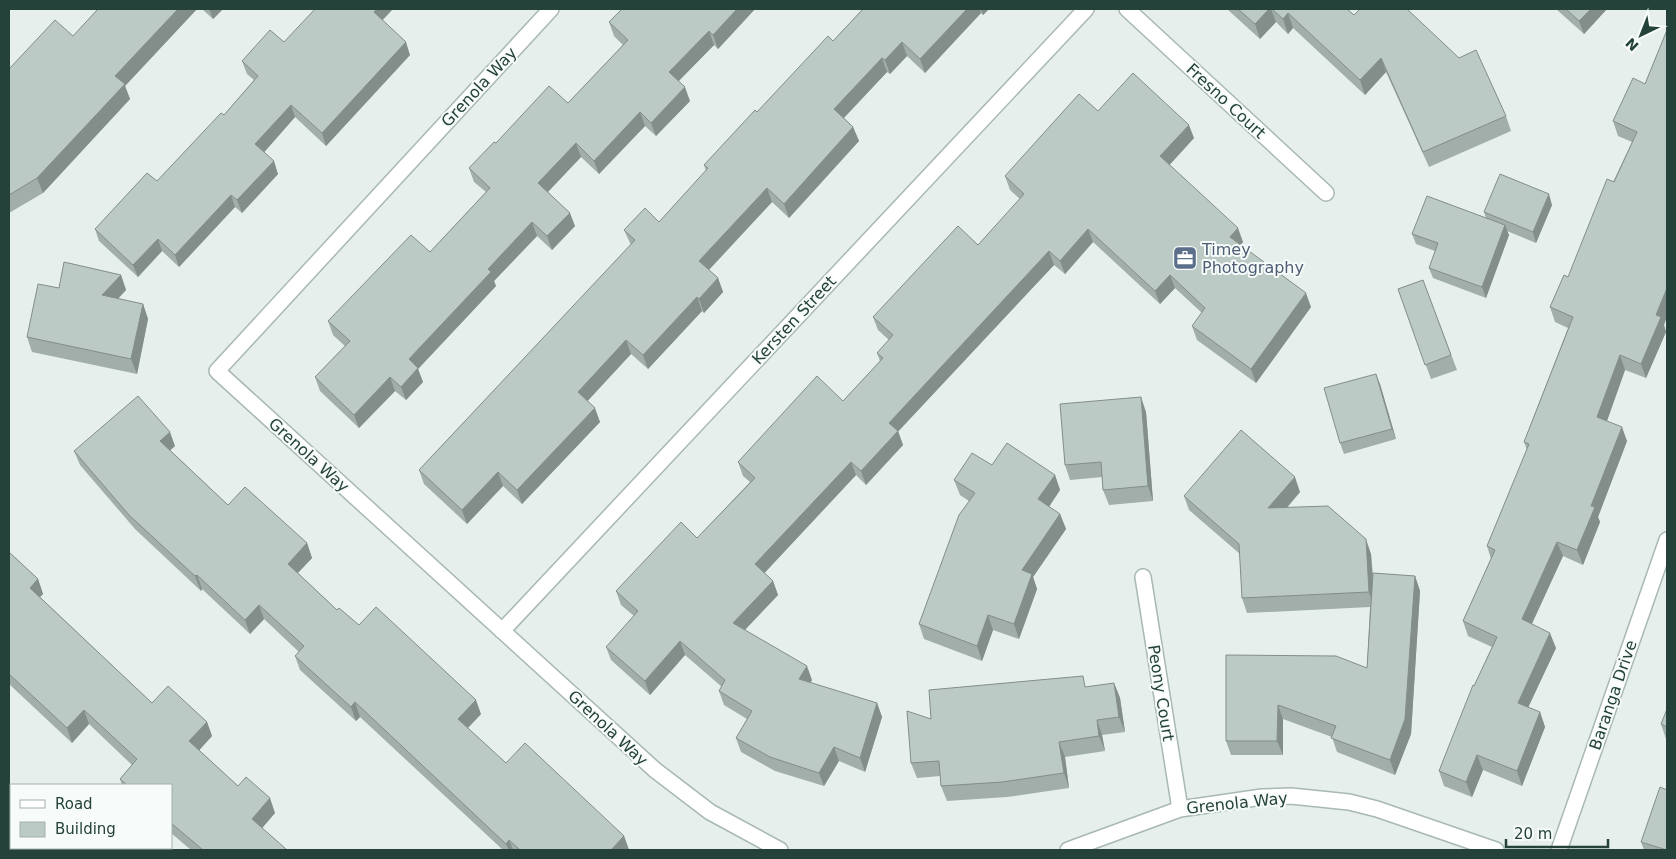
<svg xmlns="http://www.w3.org/2000/svg" width="1676" height="859" font-family="'DejaVu Sans',sans-serif">
<style>
.lines{fill:none;stroke-linecap:round;stroke-linejoin:round}
.street-casing{stroke:#a8b8b2;stroke-width:18}
.secondary-casing{stroke:#a4bbb3;stroke-width:18}
.street{stroke:#fff;stroke-width:15}
.secondary{stroke:#fff;stroke-width:15}
.wall{fill:#a1aea9}
.shaded-wall{fill:#838d89}
.building{fill:#bbcac4;stroke:#838d89}
.labels{text-anchor:middle;dominant-baseline:central;stroke-width:4;stroke-linejoin:round;paint-order:stroke}
.street-label{font-size:16px;fill:#24423a;stroke:#f7fbf9}
.service-label{font-size:16px;fill:#4e5e75;stroke:#f7fbf9;text-anchor:start}
</style>
<rect width="100%" height="100%" fill="#e6efeb"/>
<g class="lines">
<defs>
<path id="street" d="M551,9L217,371L655,770L710,812L780,850
M1127,9L1326,193
M1143,577L1180,809
M502,631L1086,9
M1068,850L1180,809L1262,797L1291,796L1349,802L1377,809L1496,850
M1559,850L1667,540"/>
<path id="secondary" d="M9,794L11,797
M67,848L70,850"/>
</defs>
<!-- street casing -->
<use href="#street" class="street-casing"/>
<!-- secondary casing -->
<use href="#secondary" class="secondary-casing"/>
<!-- street -->
<use href="#street" class="street"/>
<!-- secondary -->
<use href="#secondary" class="secondary"/>
</g>
<!-- wall -->
<path class="wall" d="M98,9H197L125,86L130,99L43,193L9,213V69L73,36Z
M202,9H223L213,19Z
M755,9L718,49L714,45L678,81L690,101L656,136L645,126L599,174L581,157L548,192L575,226L552,250L537,236L494,281L496,286L418,369L423,382L406,400L395,391L359,428L320,391L315,377L345,346L333,335L328,321L430,252L486,192L474,182L469,168L496,143L568,103L623,45L614,36L609,22Z
M863,9H989L983,15L981,13L925,73L907,56L890,74L887,72L844,118L853,127L859,141L789,218L772,202L709,270L718,278L723,292L704,313L702,311L648,369L631,354L587,401L600,422L522,504L503,486L467,524L424,484L419,470L631,245L624,230L659,222L706,171L704,165L757,112L833,41Z
M1227,9H1347L1354,15L1506,116L1511,131L1429,167L1386,72L1365,95L1293,28L1288,34L1276,22L1260,39Z
M1556,9H1607L1584,34Z
M382,20L410,55L326,146L295,117L264,152L278,174L242,213L235,207L179,267L162,251L138,277L99,241L95,229L157,181L224,115L254,80L247,74L242,61L284,42Z
M1667,30V316L1664,325L1666,332L1646,378L1625,370L1607,421L1627,441L1598,517L1600,522L1583,565L1563,556L1532,624L1556,648L1528,708L1540,712L1545,727L1522,786L1483,770L1472,797L1444,786L1439,771L1474,686L1492,647L1468,636L1463,621L1491,559L1487,546L1527,450L1524,442L1568,328L1555,322L1550,307L1568,277L1632,142L1618,136L1613,121L1645,84Z
M1098,111L1194,138L1169,165L1243,242L1240,245L1311,307L1256,383L1197,340L1192,326L1202,313L1175,288L1160,304L1093,242L1065,274L1054,265L898,431L903,445L866,485L856,475L764,573L773,581L778,595L745,630L812,680L810,683L877,703L882,717L865,772L839,761L824,786L775,771L741,752L736,738L747,719L724,705L719,691L722,687L685,655L650,695L611,660L606,647L634,616L621,605L616,591L697,538L750,482L743,476L738,462L843,401L880,361L877,353L889,340L878,330L873,317L978,245L1020,199L1010,190L1005,176Z
M1552,205L1536,243L1507,231L1509,235L1486,298L1433,278L1429,268L1435,251L1416,244L1412,234L1486,218L1484,212Z
M121,275L126,290L118,299L143,304L148,319L137,374L32,352L27,337L59,288Z
M1423,280L1457,370L1431,379L1398,289Z
M1380,384L1396,439L1344,454L1340,443Z
M1146,412L1153,501L1109,505L1103,490L1102,477L1070,480L1065,465Z
M175,446L170,450L228,505L307,543L312,558L298,573L337,610L481,714L468,728L506,763L624,836L629,850H503L360,717L356,721L300,670L295,656L299,652L264,619L250,634L202,589L201,591L135,529L80,465L74,451Z
M992,465L1055,475L1060,490L1049,507L1060,514L1066,529L1033,577L1037,589L1019,639L993,630L982,661L924,639L919,624L969,501L960,495L954,480Z
M1300,492L1287,508L1371,554L1373,575L1415,576L1420,591L1411,734L1395,775L1337,752L1332,737L1283,719V755H1231L1226,741V655L1367,668L1370,607L1247,613L1242,598L1240,554L1189,510L1184,496Z
M9,552L38,579L43,594L40,597L152,703L207,722L212,736L199,750L238,786L275,813L262,828L286,849V850H191L171,833V785H122L120,779L132,765L89,724L72,743L9,684Z
M1114,683L1120,698L1125,732L1102,735L1105,751L1065,757L1069,788L1007,797L947,801L941,786L940,776L917,778L911,763L1087,687Z
M1667,709V739H1666L1661,724Z
M1641,842L1667,850H1644Z"/>
<!-- shaded-wall -->
<path class="shaded-wall" d="M178,9H197L125,86L130,99L43,193L37,178L115,76Z
M209,9H223L213,19Z
M377,9H393L378,25L374,12Z
M737,9H755L718,49L713,35Z
M967,9H980L981,13L925,73L920,59Z
M981,9H989L983,15Z
M1269,9H1271L1276,22L1260,39L1255,24Z
M1591,9H1607L1584,34L1579,21Z
M1288,13L1293,28L1288,34L1283,19Z
M709,31L714,45L674,86L669,72Z
M406,42L410,55L326,146L322,133Z
M902,42L907,56L890,74L885,60Z
M882,58L887,72L839,123L834,109Z
M1381,58L1386,72L1365,95L1360,80Z
M685,87L690,101L656,136L651,123Z
M291,105L295,117L260,157L255,144Z
M640,112L645,126L599,174L594,161Z
M1189,125L1194,138L1165,170L1160,156Z
M853,127L859,141L789,218L784,204Z
M576,143L581,157L543,197L538,183Z
M274,161L278,174L242,213L237,200Z
M767,188L772,202L704,275L699,261Z
M1549,194L1552,205L1536,243L1533,232Z
M231,195L235,207L179,267L175,255Z
M570,213L575,226L552,250L547,236Z
M532,222L537,236L494,281L496,286L418,369L423,382L406,400L401,387L409,359L488,269Z
M1505,225L1509,235L1486,298L1482,287Z
M1238,228L1243,242L1235,251L1230,237Z
M1088,229L1093,242L1065,274L1060,261Z
M158,239L162,251L138,277L133,265Z
M1049,251L1054,265L894,436L889,423Z
M121,275L126,290L107,310L102,295Z
M1170,275L1175,288L1160,304L1155,291Z
M718,278L723,292L704,313L699,299Z
M1667,288V316L1664,325L1666,332L1646,378L1641,364L1656,315Z
M1306,293L1311,307L1256,383L1251,369Z
M697,297L702,311L648,369L643,355Z
M143,304L148,319L137,374L131,359Z
M626,340L631,354L583,406L578,392Z
M1620,355L1625,370L1603,432L1597,417Z
M1376,374L1380,384L1396,439L1392,429Z
M390,377L395,391L359,428L354,415Z
M1141,397L1146,412L1153,501L1148,486Z
M595,408L600,422L522,504L517,490Z
M1622,427L1627,441L1598,517L1600,522L1583,565L1577,550L1591,506Z
M898,431L903,445L866,485L861,471Z
M170,432L175,446L165,455L160,441Z
M851,462L856,475L760,578L755,564Z
M498,472L503,486L467,524L462,510Z
M1055,475L1060,490L1044,514L1038,499Z
M1295,477L1300,492L1273,523L1268,508Z
M1060,514L1066,529L1033,577L1037,589L1019,639L1014,624L1022,570Z
M1366,539L1371,554L1374,606L1369,592Z
M1557,542L1563,556L1527,634L1522,619Z
M307,543L312,558L293,578L288,564Z
M197,575L202,589L201,591L195,576Z
M1415,576L1420,591L1411,734L1395,775L1390,760Z
M38,579L43,594L35,602L30,588Z
M773,581L778,595L738,637L733,623Z
M259,605L264,619L250,634L245,620Z
M988,615L993,630L982,661L977,646Z
M1550,633L1556,648L1523,718L1518,703Z
M680,641L685,655L650,695L645,681Z
M807,666L812,680L804,693L799,679Z
M1114,683L1120,698L1125,732L1119,717Z
M476,700L481,714L463,733L458,719Z
M355,702L360,717L356,721L351,707Z
M877,703L882,717L865,772L860,758Z
M1278,705L1283,719V755L1277,741Z
M84,710L89,724L72,743L67,728Z
M1540,712L1545,727L1522,786L1517,771Z
M1097,720L1102,735L1105,751L1099,736Z
M207,722L212,736L194,756L189,741Z
M1059,742L1065,757L1069,788L1064,773Z
M834,747L839,761L824,786L819,773Z
M1477,755L1483,770L1472,797L1466,782Z
M270,798L275,813L257,834L252,819Z
M624,836L629,850H611Z
M509,840L513,850H509L506,844Z"/>
<!-- building -->
<path class="building" d="M98,9H178L115,76L125,84L37,178L9,195V69L55,20L73,36Z
M315,9H377L374,12L406,42L322,133L291,105L255,144L274,161L237,200L231,195L175,255L158,239L133,265L95,229L147,173L157,181L221,113L224,115L258,76L242,61L270,30L284,42Z
M622,9H737L713,35L709,31L669,72L685,87L651,123L640,112L594,161L576,143L538,183L570,213L547,236L532,222L488,269L491,272L409,359L418,368L401,387L390,377L354,415L315,377L350,341L328,321L411,235L430,252L490,188L469,168L494,142L496,143L549,86L568,103L628,40L609,22Z
M863,9H967L920,59L902,42L885,60L882,58L834,109L853,127L784,204L767,188L699,261L718,278L699,299L697,297L643,355L626,340L578,392L595,408L517,490L498,472L462,510L419,470L635,240L624,230L645,208L659,222L708,168L704,165L755,110L757,112L828,36L833,41Z
M1238,9H1269L1255,24Z
M1272,9H1347L1354,15L1360,9H1407L1459,58L1476,50L1506,116L1423,152L1381,58L1360,80L1288,13L1283,19Z
M1566,9H1591L1579,21Z
M1667,30V288L1656,315L1661,317L1641,364L1620,355L1597,417L1622,427L1591,506L1595,507L1577,550L1557,542L1522,619L1550,633L1518,703L1540,712L1517,771L1477,755L1466,782L1439,771L1473,685L1474,686L1497,637L1463,621L1495,550L1487,546L1529,444L1524,442L1573,317L1550,307L1564,275L1568,277L1607,179L1614,182L1637,132L1613,121L1633,78L1645,84Z
M1133,73L1189,125L1160,156L1238,228L1230,237L1306,293L1251,369L1192,326L1205,308L1170,275L1155,291L1088,229L1060,261L1049,251L889,423L898,431L861,471L851,462L755,564L773,581L733,623L807,666L799,679L877,703L860,758L834,747L819,773L770,757L736,738L752,711L719,691L725,680L680,641L645,681L606,647L638,611L616,591L681,522L697,538L755,478L738,462L817,376L843,401L883,358L877,353L893,335L873,317L958,226L978,245L1024,194L1005,176L1079,94L1098,111Z
M1500,174L1549,194L1533,232L1484,212Z
M1427,196L1505,225L1482,287L1429,268L1438,243L1412,234Z
M64,262L121,275L102,295L143,304L131,359L27,337L38,284L59,288Z
M1423,280L1451,355L1425,365L1398,289Z
M1376,374L1392,429L1340,443L1324,388Z
M138,396L170,432L160,441L228,505L245,487L307,543L288,564L337,610L339,608L359,625L376,607L476,700L458,719L506,763L525,743L624,836L611,850H520L509,840L506,844L355,702L351,707L295,656L304,646L259,605L245,620L197,575L195,576L129,515L74,451Z
M1141,397L1148,486L1103,490L1101,462L1065,465L1060,404Z
M1241,430L1295,477L1268,508L1328,506L1366,539L1369,592L1242,598L1239,544L1184,496Z
M1007,443L1055,475L1038,499L1060,514L1022,570L1032,574L1014,624L988,615L977,646L919,624L959,515L975,493L954,480L972,453L992,465Z
M9,552L38,579L30,588L152,703L168,686L207,722L189,741L238,786L246,777L270,798L252,819L286,849L285,850H203L171,823V785H127L120,779L137,759L84,710L67,728L9,674Z
M1373,573L1415,576L1405,719L1390,760L1331,738L1336,726L1278,705L1277,741H1226V655L1336,656L1367,668Z
M1083,676L1085,687L1114,683L1119,717L1097,720L1099,736L1059,742L1064,773L1002,782L941,786L939,761L911,763L907,711L931,719L929,690Z
M1667,709V727L1661,724Z
M1660,787L1667,790V850L1641,842Z"/>
<!-- icons -->
<defs>
<symbol id="office-square" viewBox="-11 -11 22 22"><rect x="-9" y="-9" width="18" height="18" rx="4" fill="#5c6f8a" stroke="#f7fbf9"/><path d="M-6-3h4V-5.5h4V-3h4V5H-6ZM-1-4.5V-3h2v-1.5ZM-6 0V1H6V0Z" fill="#fff"/></symbol>
</defs>
<g fill-rule="evenodd">
<use href="#office-square" x="1171" y="244" width="28" height="28"/>
</g>
<g class="labels">
<!-- street labels -->
<g class="street-label">
<text transform="translate(479 87) rotate(-47)">Grenola Way</text>
<text transform="translate(1226 101) rotate(43)">Fresno Court</text>
<text transform="translate(794 320) rotate(-47)">Kersten Street</text>
<text transform="translate(309 455) rotate(42)">Grenola Way</text>
<text transform="translate(1161 693) rotate(81)">Peony Court</text>
<text transform="translate(1613 695) rotate(-71)">Baranga Drive</text>
<text transform="translate(608 728) rotate(43)">Grenola Way</text>
<text transform="translate(1237 803) rotate(-6)">Grenola Way</text>
</g>
<!-- service labels -->
<g class="service-label">
<text x="1202" y="249">Timey<tspan x="1202" dy="18">Photography</tspan></text>
</g>
</g>
<!-- border -->
<rect width="1676" height="859" fill="none" stroke="#24423a" stroke-width="20"/>
<!-- legend -->
<rect x="10" y="784" width="162" height="65" fill="#f7fbf9" stroke="#a3b1ad"/>
<rect x="20" y="800" width="25" height="8" fill="#ffffff" stroke="#a3b1ad"/>
<text x="55" y="809" font-size="15" fill="#24423a">Road</text>
<rect x="20" y="822" width="25" height="15" fill="#bbcac4" stroke="#a3b1ad"/>
<text x="55" y="834" font-size="15" fill="#24423a">Building</text>
<!-- north arrow -->
<g transform="translate(1641 35) rotate(223)" stroke="#f7fbf9" stroke-width="4" paint-order="stroke">
<path d="M0-4L9 19L0 12L-9 19Z" fill="#24423a"/>
<text y="-8" font-size="14" font-weight="bold" text-anchor="middle" fill="#24423a">N</text>
</g>
<!-- scale -->
<path d="M1506 839v8h102v-8" fill="none" stroke="#24423a" stroke-width="2.5"/>
<text x="1514" y="839" font-size="15" fill="#24423a" stroke="#f7fbf9" stroke-width="4" paint-order="stroke">20 m</text>
</svg>
